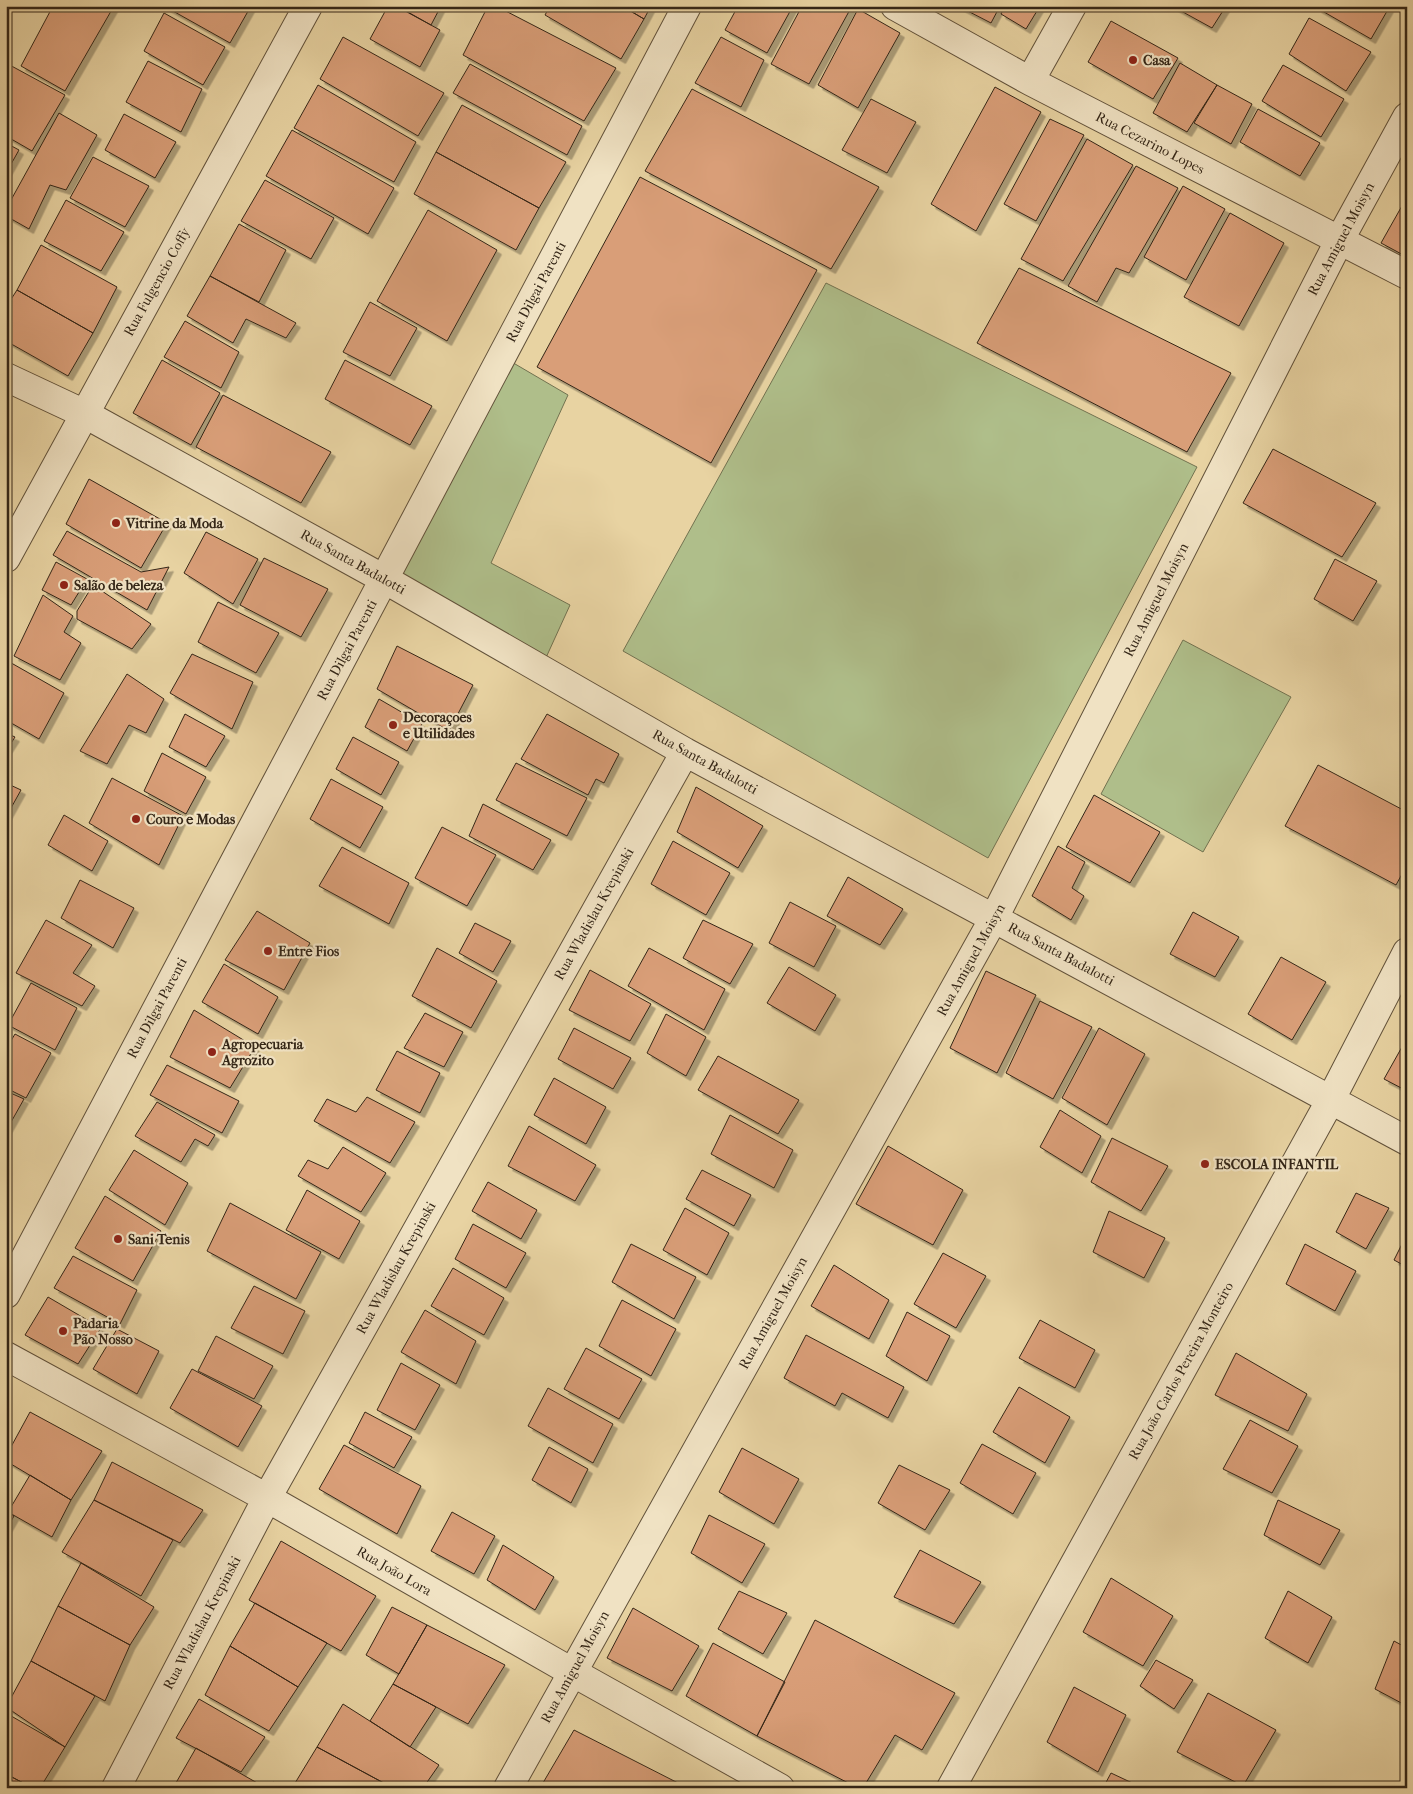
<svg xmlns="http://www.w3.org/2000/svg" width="1413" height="1794" font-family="'IM FELL French Canon',serif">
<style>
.green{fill:#afbe8a;stroke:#727250}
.building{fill:#d99e78;stroke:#342617;filter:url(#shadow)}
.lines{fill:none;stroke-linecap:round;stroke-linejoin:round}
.minor-casing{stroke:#61513a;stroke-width:30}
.tertiary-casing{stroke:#61513a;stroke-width:30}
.minor{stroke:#f0e2c3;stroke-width:28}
.tertiary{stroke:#f0e2c3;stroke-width:28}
.poi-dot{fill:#8f2418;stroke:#f0e2c3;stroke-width:2}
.labels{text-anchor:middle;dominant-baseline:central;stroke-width:4.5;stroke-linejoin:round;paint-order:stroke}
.poi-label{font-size:14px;font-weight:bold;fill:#342617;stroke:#f0e2c3;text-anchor:start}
.street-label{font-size:14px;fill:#342617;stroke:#f0e2c3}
</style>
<defs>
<filter id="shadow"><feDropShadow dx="4.5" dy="4.5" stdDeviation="0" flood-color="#0004"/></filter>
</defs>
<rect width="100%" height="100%" fill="#e8d3a2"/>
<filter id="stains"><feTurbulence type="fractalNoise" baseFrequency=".004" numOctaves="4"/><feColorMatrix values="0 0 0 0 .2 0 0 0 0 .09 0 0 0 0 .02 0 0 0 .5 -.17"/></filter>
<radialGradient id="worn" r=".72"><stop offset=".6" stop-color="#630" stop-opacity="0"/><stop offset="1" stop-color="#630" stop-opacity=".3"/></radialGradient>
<!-- green -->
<path class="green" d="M826,283L1197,467L988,858L623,651Z
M510,361L568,395L491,563L570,605L544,662L396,576Z
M1183,640L1291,697L1203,852L1101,794Z"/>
<!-- building -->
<path class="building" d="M53,6H114L65,91L21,66Z
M164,6H251L230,43Z
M388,6H396L440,30L420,67L370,39Z
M397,6H441L431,25Z
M488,6H496L616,68L584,121L463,55Z
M550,6H622L644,19L621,59L545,15Z
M622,6H651L644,19Z
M738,6H793L767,53L725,30Z
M802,6H852L809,84L771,64Z
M958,6H1000L991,23Z
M1005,6H1040L1026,29L1001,14Z
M1172,6H1226L1212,28Z
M1318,6H1390L1371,39L1317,8Z
M858,9L900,33L858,108L818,85Z
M164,13L225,47L203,85L144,51Z
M1309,18L1371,52L1346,91L1289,54Z
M1111,21L1178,58L1153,99L1088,62Z
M343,37L444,93L418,136L320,79Z
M721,37L764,60L741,107L695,83Z
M148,61L202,89L181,132L126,102Z
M6,63L65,95L32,151L6,136Z
M1180,63L1217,85L1187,132L1153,113Z
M470,64L582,126L567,155L453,93Z
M1283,65L1344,99L1321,137L1262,101Z
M318,85L416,142L394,182L294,128Z
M1217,85L1252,104L1231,144L1194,123Z
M995,87L1041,112L976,231L931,204Z
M692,89L879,187L831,269L645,171Z
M871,99L916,122L887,173L842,150Z
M462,105L566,162L539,208L436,152Z
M1258,109L1320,143L1300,176L1240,142Z
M59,113L97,135L66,190L50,185L29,229L6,216V209Z
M124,114L176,142L155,178L105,150Z
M1050,119L1084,135L1036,221L1004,204Z
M292,130L394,188L368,234L266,176Z
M1087,139L1133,165L1063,281L1021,259Z
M6,143L19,150L6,173Z
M436,152L539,208L516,250L414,194Z
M93,157L149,186L125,227L70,198Z
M1136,166L1178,188L1129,273L1116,268L1097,302L1068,286Z
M640,177L817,270L711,463L537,367Z
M265,180L334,218L311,259L241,221Z
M1183,186L1225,209L1186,280L1144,257Z
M1407,197V257L1381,243Z
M66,200L124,232L101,271L44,241Z
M428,210L497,250L447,341L377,301Z
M1230,213L1284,243L1239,326L1184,297Z
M239,224L286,250L259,302L210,276Z
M41,245L117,287L93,333L17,290Z
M1019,268L1231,373L1187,452L977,343Z
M210,276L296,323L286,338L246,319L233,343L187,316Z
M17,290L93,333L68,376L6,341V307Z
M370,302L417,328L390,376L343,352Z
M185,321L239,352L221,388L164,357Z
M162,360L220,393L191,445L133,413Z
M345,360L432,406L410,445L325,399Z
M223,395L331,452L301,503L196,447Z
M1273,449L1376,503L1342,557L1243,503Z
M89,479L167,523L141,568L66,524Z
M67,531L141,572L169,567L147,610L53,555Z
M206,532L258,559L233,604L184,573Z
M264,558L328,589L301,637L240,605Z
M1335,559L1377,581L1353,621L1314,599Z
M56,562L87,579L71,605L42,590Z
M93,585L151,624L132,649L77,619V611Z
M43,595L73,616L64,632L81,643L60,680L14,656Z
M218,602L279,633L256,673L198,642Z
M397,646L473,685L449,731L377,689Z
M192,654L253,682L232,729L170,693Z
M6,660L64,693L39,739L6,720Z
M127,674L164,699L146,733L129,725L107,764L80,751Z
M379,699L422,724L407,751L365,727Z
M185,714L225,736L206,767L169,747Z
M547,714L619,754L604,783L596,779L588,795L521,759Z
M6,733L15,737L6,751Z
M353,737L399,762L381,795L336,769Z
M162,753L206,777L186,814L144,791Z
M516,763L587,798L567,836L496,800Z
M1318,765L1407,812V865L1396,885L1285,826Z
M112,778L183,816L159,865L89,823Z
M331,779L383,807L360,848L310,819Z
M6,783L21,790L6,817Z
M696,787L763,826L738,868L677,832Z
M1094,795L1160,832L1130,883L1066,847Z
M483,804L551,840L533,870L469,836Z
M64,815L108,841L92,871L48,845Z
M442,827L496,855L467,906L415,878Z
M673,841L730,873L706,915L651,884Z
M1058,846L1085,862L1072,888L1084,896L1071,920L1032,896Z
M342,847L409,883L389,924L319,886Z
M848,877L903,909L880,945L827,916Z
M80,880L134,908L113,948L61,918Z
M790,902L836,926L814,967L769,943Z
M257,911L310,943L284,990L225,960Z
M1193,912L1239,937L1215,977L1170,954Z
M46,920L92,945L73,973L95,986L82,1006L16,973Z
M703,920L753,944L730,984L683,958Z
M475,923L511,941L493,972L459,953Z
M437,948L497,981L471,1028L412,996Z
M649,948L725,989L704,1030L628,986Z
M1281,957L1326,982L1292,1040L1248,1014Z
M224,964L278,997L258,1034L202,1002Z
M789,967L836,995L815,1031L767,1003Z
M590,970L651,1004L630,1041L569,1010Z
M986,971L1036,995L997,1073L950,1048Z
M31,983L77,1008L55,1050L8,1025Z
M1040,1001L1092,1027L1053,1099L1006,1073Z
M194,1010L255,1047L230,1088L170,1057Z
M425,1013L463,1032L444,1067L404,1048Z
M666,1014L706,1037L686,1076L647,1053Z
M574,1028L631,1058L613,1089L558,1059Z
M1099,1028L1145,1054L1107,1125L1062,1098Z
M15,1034L51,1053L26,1098L6,1088V1049Z
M1407,1038V1091L1384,1079Z
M397,1051L440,1073L420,1113L376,1090Z
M718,1056L799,1100L778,1134L698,1090Z
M167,1065L239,1101L222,1133L150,1095Z
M554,1078L606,1107L586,1144L534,1115Z
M6,1091L24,1099L6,1131Z
M367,1097L415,1122L390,1163L314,1121L327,1099L356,1112Z
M157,1102L215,1135L208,1146L195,1139L181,1162L135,1136Z
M1060,1110L1101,1136L1082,1173L1040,1147Z
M730,1115L793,1150L774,1188L711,1154Z
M529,1126L596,1165L575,1201L508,1166Z
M1112,1138L1168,1166L1141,1211L1091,1182Z
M888,1146L963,1190L933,1245L856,1204Z
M343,1147L386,1173L361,1212L298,1176L308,1160L328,1169Z
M134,1150L188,1183L165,1225L109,1190Z
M702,1170L751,1195L734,1226L686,1199Z
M488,1182L537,1210L521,1239L472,1211Z
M307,1190L360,1221L339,1259L286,1230Z
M1356,1193L1389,1208L1366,1249L1336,1232Z
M105,1196L161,1231L133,1281L75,1248Z
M230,1203L321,1252L296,1299L207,1251Z
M685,1208L729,1233L707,1275L663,1250Z
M1109,1211L1165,1238L1144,1278L1093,1252Z
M473,1224L526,1253L506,1288L455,1259Z
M1407,1234V1267L1394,1260Z
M631,1244L696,1277L674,1319L612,1282Z
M1305,1244L1356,1271L1335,1311L1286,1284Z
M943,1253L986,1276L956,1328L914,1304Z
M73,1256L137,1290L120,1324L54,1288Z
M834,1265L889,1300L869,1339L811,1306Z
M453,1268L504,1298L484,1335L431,1306Z
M254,1286L305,1311L283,1354L231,1328Z
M48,1297L101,1328L78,1364L25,1335Z
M622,1300L676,1329L651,1376L599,1346Z
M425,1310L476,1341L456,1384L401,1352Z
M907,1312L950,1336L927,1381L886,1356Z
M1040,1320L1095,1350L1075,1388L1019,1358Z
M117,1329L159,1351L137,1394L93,1369Z
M806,1335L904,1387L888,1418L842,1393L835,1406L784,1378Z
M216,1336L273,1366L254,1399L198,1371Z
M586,1348L642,1379L619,1419L564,1389Z
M1236,1353L1307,1394L1288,1431L1215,1395Z
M401,1363L440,1385L415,1430L377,1410Z
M192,1369L262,1406L238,1447L170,1408Z
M1019,1387L1070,1417L1045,1463L993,1432Z
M548,1388L613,1424L593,1463L528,1426Z
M30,1412L102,1451L71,1500L6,1461V1456Z
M365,1412L412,1437L394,1468L349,1443Z
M1250,1420L1298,1446L1272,1493L1223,1469Z
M982,1444L1036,1473L1013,1514L960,1483Z
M344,1445L421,1486L397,1534L319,1489Z
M549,1447L588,1469L571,1503L532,1480Z
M742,1448L799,1479L774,1524L719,1492Z
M112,1462L203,1510L180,1543L94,1500Z
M899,1465L950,1490L925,1530L878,1503Z
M30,1475L71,1500L52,1537L8,1512Z
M94,1500L173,1540L141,1596L62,1552Z
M1278,1500L1340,1530L1320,1565L1264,1535Z
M6,1511L14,1516L6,1530Z
M452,1512L495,1536L474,1574L431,1551Z
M709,1515L765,1544L742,1583L691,1553Z
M281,1541L376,1596L341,1651L249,1600Z
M503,1545L554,1577L535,1610L487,1580Z
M920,1550L981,1582L954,1624L894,1597Z
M81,1563L154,1607L130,1645L58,1606Z
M1111,1578L1173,1616L1143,1666L1083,1632Z
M739,1591L787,1613L763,1654L718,1629Z
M1288,1591L1332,1617L1308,1663L1265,1638Z
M255,1603L327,1643L298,1687L230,1646Z
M58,1606L130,1645L105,1701L31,1661Z
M392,1607L427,1625L399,1674L366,1655Z
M633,1608L699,1646L672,1691L607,1658Z
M815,1620L955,1693L922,1750L895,1735L863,1788H858L757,1736Z
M427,1625L505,1665L468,1724L393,1684Z
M1394,1641L1407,1648V1706L1375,1689Z
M713,1643L785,1682L757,1736L686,1696Z
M230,1646L298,1687L269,1731L205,1695Z
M1156,1660L1193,1680L1174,1709L1140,1686Z
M31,1661L95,1696L65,1747L6,1707Z
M393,1684L436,1707L410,1747L370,1721Z
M1074,1687L1126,1715L1098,1772L1047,1742Z
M1208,1693L1276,1730L1243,1786L1177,1752Z
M199,1699L265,1737L241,1772L176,1738Z
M343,1704L439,1765L423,1788H393L317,1747Z
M6,1713L65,1747L40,1788H33L6,1774Z
M574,1730L682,1785L681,1788H540Z
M317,1747L393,1788H292Z
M196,1748L259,1784L257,1788H173Z
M1111,1773L1143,1788H1103Z
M6,1774L33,1788H6Z
M273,1782L283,1788H270Z"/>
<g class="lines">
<defs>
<path id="minor" d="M895,6L1030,81L1407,275
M1030,81L1072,6
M6,377L85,414L384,579L685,752L1407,1141
M6,1356L267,1498L572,1672L780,1788
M116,1788L267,1498L685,752
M951,1788L1330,1101L1407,952"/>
<path id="tertiary" d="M6,558L308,6
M6,1294L687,6
M508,1788L994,918L1339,241L1407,117"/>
</defs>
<!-- minor casing -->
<use href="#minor" class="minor-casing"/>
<!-- tertiary casing -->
<use href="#tertiary" class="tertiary-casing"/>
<!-- minor -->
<use href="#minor" class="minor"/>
<!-- tertiary -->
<use href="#tertiary" class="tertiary"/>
</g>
<!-- markers -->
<g class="poi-dot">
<circle cx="1133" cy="60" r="5"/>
<circle cx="116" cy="523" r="5"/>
<circle cx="64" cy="585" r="5"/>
<circle cx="393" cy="725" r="5"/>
<circle cx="136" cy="819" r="5"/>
<circle cx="268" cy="951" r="5"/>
<circle cx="212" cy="1052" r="5"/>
<circle cx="1205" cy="1164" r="5"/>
<circle cx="118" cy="1239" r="5"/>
<circle cx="63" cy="1331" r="5"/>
</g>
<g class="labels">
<!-- poi labels -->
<g class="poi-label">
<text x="1143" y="60">Casa</text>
<text x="126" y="523">Vitrine da Moda</text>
<text x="74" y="585">Salão de beleza</text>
<text x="403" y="717">Decoraçoes<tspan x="403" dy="16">e Utilidades</tspan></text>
<text x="146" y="819">Couro e Modas</text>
<text x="278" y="951">Entre Fios</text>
<text x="222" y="1044">Agropecuaria<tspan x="222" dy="16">Agrozito</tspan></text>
<text x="1215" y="1164">ESCOLA INFANTIL</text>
<text x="128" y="1239">Sani Tenis</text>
<text x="73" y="1323">Padaria<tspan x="73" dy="16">Pão Nosso</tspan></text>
</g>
<!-- street labels -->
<g class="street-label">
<text transform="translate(1150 143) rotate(27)">Rua Cezarino Lopes</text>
<text transform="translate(1341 239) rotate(-62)">Rua Amiguel Moisyn</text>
<text transform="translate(157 282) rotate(-61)">Rua Fulgencio Coffy</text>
<text transform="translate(536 292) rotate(-62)">Rua Dilgai Parenti</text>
<text transform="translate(353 562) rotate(29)">Rua Santa Badalotti</text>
<text transform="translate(1156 600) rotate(-63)">Rua Amiguel Moisyn</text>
<text transform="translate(347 650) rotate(-62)">Rua Dilgai Parenti</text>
<text transform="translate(705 762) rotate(29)">Rua Santa Badalotti</text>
<text transform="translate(594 914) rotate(-61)">Rua Wladislau Krepinski</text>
<text transform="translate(1061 954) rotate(28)">Rua Santa Badalotti</text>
<text transform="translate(971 960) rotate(-61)">Rua Amiguel Moisyn</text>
<text transform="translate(157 1008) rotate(-62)">Rua Dilgai Parenti</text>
<text transform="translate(396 1268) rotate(-61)">Rua Wladislau Krepinski</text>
<text transform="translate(773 1313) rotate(-61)">Rua Amiguel Moisyn</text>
<text transform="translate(1181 1371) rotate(-61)">Rua João Carlos Pereira Monteiro</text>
<text transform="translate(394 1571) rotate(30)">Rua João Lora</text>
<text transform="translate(202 1623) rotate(-62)">Rua Wladislau Krepinski</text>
<text transform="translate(575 1667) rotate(-61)">Rua Amiguel Moisyn</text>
</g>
</g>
<!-- margin -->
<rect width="1413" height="1794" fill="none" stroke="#e8d3a2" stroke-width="25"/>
<rect x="8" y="8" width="1398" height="1779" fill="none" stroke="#342617" stroke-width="2.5"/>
<rect x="12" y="12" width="1388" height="1769" fill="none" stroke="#342617"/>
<rect width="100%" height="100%" filter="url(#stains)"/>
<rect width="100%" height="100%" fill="url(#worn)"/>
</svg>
